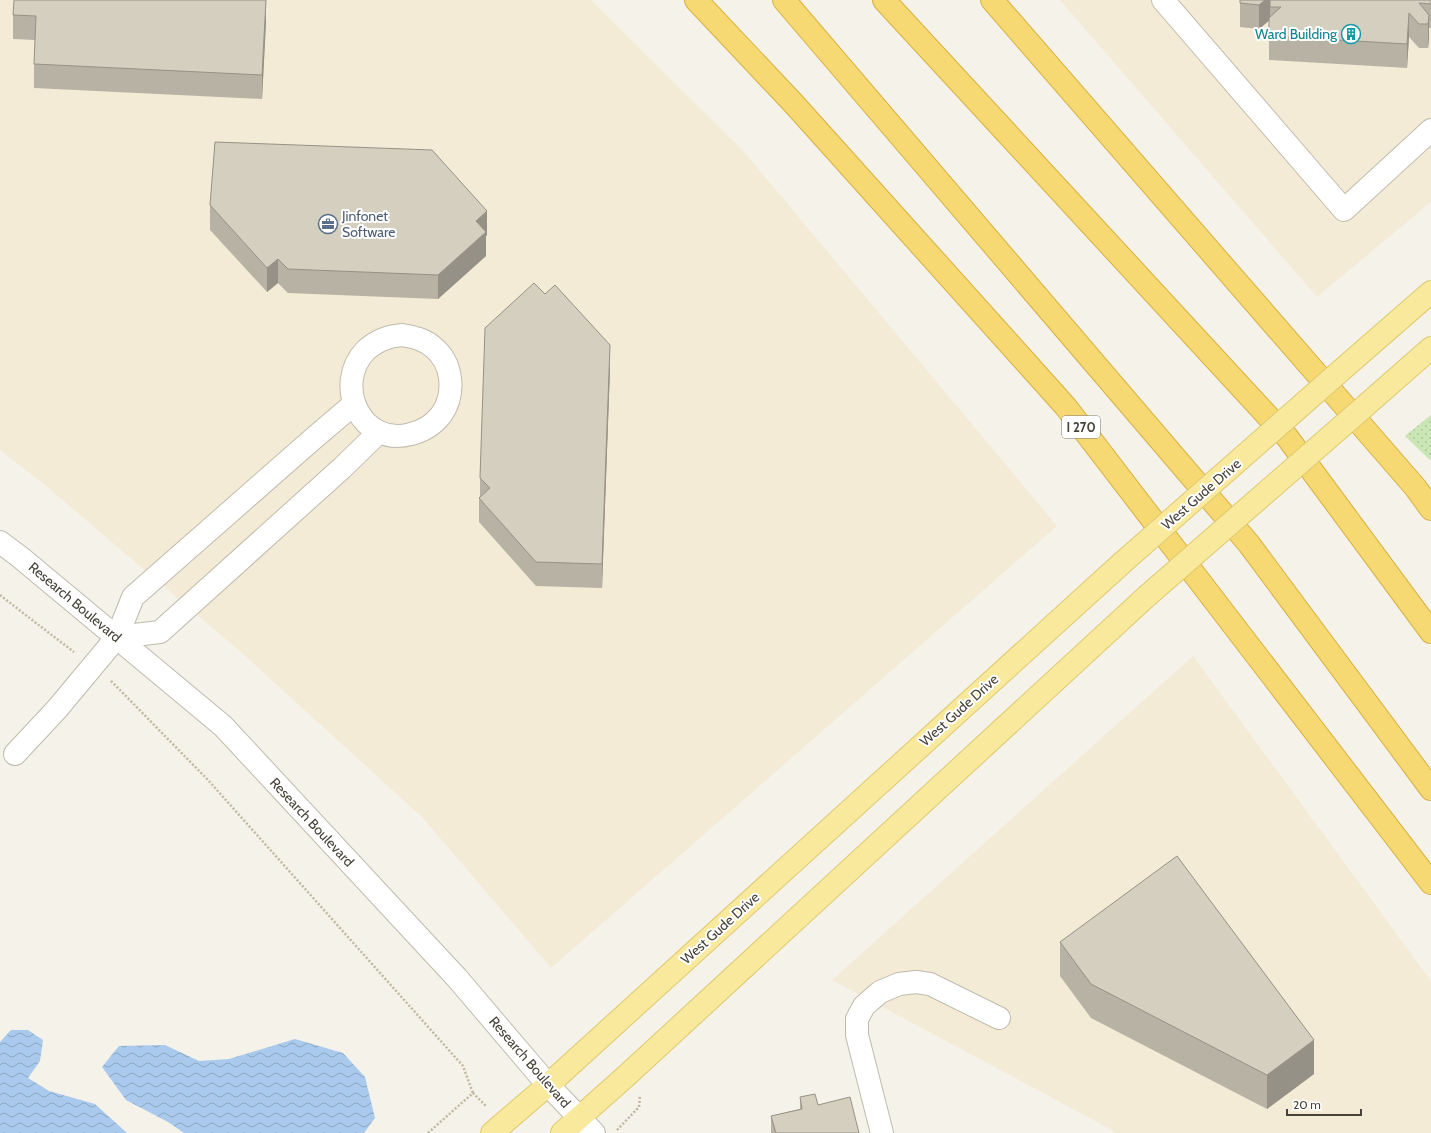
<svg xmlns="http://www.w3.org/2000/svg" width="1431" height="1133" font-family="Cabin,sans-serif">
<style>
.commercial{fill:#f4ebd6}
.grass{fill:url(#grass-dots)}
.water{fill:url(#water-waves)}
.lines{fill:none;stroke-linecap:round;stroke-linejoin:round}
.minor-casing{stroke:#bfbbac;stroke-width:24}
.major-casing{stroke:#dec96d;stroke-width:24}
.highway-casing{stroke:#d6b042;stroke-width:24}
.path{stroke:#c0b89e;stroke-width:2.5;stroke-dasharray:2 2;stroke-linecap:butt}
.minor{stroke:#fff;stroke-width:22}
.major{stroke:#f9e99d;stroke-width:22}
.highway{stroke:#f6d972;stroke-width:22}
.major-bridge-casing{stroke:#dec96d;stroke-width:24;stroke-linecap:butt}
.major-bridge{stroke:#f9e99d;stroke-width:22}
.wall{fill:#b7b2a4}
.shaded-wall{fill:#959186}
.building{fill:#d5cfbf;stroke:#959186}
.labels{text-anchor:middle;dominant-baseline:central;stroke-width:4;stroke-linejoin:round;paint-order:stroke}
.shield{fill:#fff;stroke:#7e7b74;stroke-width:1}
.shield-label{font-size:13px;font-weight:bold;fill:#474338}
.culture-label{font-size:14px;fill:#0d838f;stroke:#fff;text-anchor:end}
.service-label{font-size:14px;fill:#4e5e75;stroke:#fff;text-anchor:start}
.street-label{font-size:14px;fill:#474338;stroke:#fff}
</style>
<defs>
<pattern id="grass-dots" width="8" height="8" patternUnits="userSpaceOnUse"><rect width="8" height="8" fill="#cae6b5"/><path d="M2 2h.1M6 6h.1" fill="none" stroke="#afc69c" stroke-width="1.8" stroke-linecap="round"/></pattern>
<pattern id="water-waves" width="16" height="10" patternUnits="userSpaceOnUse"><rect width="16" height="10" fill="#a9caed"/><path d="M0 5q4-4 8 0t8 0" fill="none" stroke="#8ba6c1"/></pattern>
</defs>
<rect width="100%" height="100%" fill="#f4f2e9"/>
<!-- commercial -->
<path class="commercial" d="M0,0H591L746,154L1057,526L551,968L423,818L242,653L45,485L0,450Z
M1060,0H1431V202L1317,297Z
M1193,656L1431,981V1133H1113L1114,1131L832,980Z"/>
<!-- grass -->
<path class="grass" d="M1431,415V461L1405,436Z"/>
<!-- water -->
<path class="water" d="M11,1030H28L43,1040L40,1061L28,1078L49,1091L95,1104L127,1133H0V1042Z
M295,1039L343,1053L365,1077L375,1118L364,1133H184L168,1122L126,1100L102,1067L119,1046L165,1045L199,1061L229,1059Z"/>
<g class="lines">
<defs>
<path id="minor" d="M1163,0L1344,210L1431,130
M402,335C413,337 424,339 433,347C453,363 456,394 441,415C433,425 424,431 411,434C362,448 332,385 366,350C372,345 379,340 387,338C391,336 397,336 402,335Z
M0,542L20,557L223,726L457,978L548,1085L594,1133
M117,637L160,632L342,468L378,433
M15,754L57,709L117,637L133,597L314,438L354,404
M882,1133L857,1035V1019L864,1006L880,992L899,984L916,982L930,984L999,1018"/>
<path id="major" d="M1337,374L1431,292
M1364,407L1431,348
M492,1133L548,1085L1122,563
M562,1133L625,1077L1147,596"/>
<path id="highway" d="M696,0L794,104L1066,407L1431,883
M784,0L1249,544L1431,789
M884,0L1287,437L1431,632
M992,0L1415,487L1431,509"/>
</defs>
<!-- minor casing -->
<use href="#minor" class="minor-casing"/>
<!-- major casing -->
<use href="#major" class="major-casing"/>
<!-- highway casing -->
<use href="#highway" class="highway-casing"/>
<!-- path -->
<path class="path" d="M0,595L23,613L74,652
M111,681L117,687L208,780L463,1066L473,1093
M617,1130L639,1107L640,1095
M428,1133L473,1093L487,1107"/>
<!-- minor -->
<use href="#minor" class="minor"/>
<!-- major -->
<use href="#major" class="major"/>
<!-- highway -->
<use href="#highway" class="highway"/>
<defs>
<path id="major-bridge" d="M1122,563L1337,374
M1147,596L1364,407"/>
</defs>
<!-- major-bridge casing -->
<use href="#major-bridge" class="major-bridge-casing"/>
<!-- major-bridge -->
<use href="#major-bridge" class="major-bridge"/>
</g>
<!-- wall -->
<path class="wall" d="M1240,0H1431V28H1429V39L1428,48H1419L1409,37L1407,68L1269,60V20L1259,29L1240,27Z
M13,15L266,22L262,99L34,88V64L35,40L13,39Z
M210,205L487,235L486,236V256L438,299L288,293L278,283L267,292L210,230Z
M610,369L602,588L536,586L479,522V498L480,496V478Z
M1060,942L1314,1074L1267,1109L1091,1018L1060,976Z
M800,1097L818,1105L859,1133H771V1116L800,1109Z"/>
<!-- shaded-wall -->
<path class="shaded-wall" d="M266,0V22L262,99V75Z
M1265,0H1271L1270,7V20L1259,29V5Z
M1409,13V37L1407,68V44Z
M1429,15V39L1428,48V24Z
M487,211V235L486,236V256L438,299V275L476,221Z
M278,259V283L267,292V268Z
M610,345V369L602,588V564Z
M1314,1040V1074L1267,1109V1075Z"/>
<!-- building -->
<path class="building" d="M14,0H266L262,75L34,64L36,16L13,15Z
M1240,0H1265L1259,5L1240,3Z
M1270,0H1431V4L1419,3L1429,15L1428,24H1419L1409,13L1407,44L1269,36V18L1281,7H1270Z
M215,142L432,150L487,211L476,221L486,232L438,275L288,269L278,259L267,268L210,205Z
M534,283L545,294L555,285L610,345L602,564L536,562L479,498L490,488L480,478L485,328Z
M1177,856L1314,1040L1267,1075L1091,984L1060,942Z
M815,1094L818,1105L850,1097L859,1133H776L771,1116L802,1109L800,1097Z"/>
<!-- icons -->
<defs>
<symbol id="building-ring" viewBox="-11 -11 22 22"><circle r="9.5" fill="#fff" stroke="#0f9aa8" stroke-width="1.5"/><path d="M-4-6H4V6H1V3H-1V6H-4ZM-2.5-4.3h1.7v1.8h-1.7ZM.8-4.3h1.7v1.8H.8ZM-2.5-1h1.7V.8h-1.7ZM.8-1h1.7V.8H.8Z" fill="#0f9aa8"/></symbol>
<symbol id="office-ring" viewBox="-11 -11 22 22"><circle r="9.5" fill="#fff" stroke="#5c6f8a" stroke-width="1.5"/><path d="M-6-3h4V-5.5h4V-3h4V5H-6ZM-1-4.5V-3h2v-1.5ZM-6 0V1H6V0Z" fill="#5c6f8a"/></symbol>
</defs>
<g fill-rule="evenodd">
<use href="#building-ring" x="1340" y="23" width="22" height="22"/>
<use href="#office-ring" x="317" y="213" width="22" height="22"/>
</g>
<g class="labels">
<!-- shield labels -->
<rect class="shield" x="1062" y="416" width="38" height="22" rx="3"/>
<g class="shield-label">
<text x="1081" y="427">I 270</text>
</g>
<!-- culture labels -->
<g class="culture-label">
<text x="1337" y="34">Ward Building</text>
</g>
<!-- service labels -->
<g class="service-label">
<text x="342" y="216">Jinfonet<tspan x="342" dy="16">Software</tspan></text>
</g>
<!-- street labels -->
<g class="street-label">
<text transform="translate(1201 494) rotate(-41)">West Gude Drive</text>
<text transform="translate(75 602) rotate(40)">Research Boulevard</text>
<text transform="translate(959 710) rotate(-42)">West Gude Drive</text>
<text transform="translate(312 822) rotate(47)">Research Boulevard</text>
<text transform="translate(720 928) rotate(-42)">West Gude Drive</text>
<text transform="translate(530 1062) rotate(49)">Research Boulevard</text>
</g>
</g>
<!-- scale -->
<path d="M1287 1109v6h74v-6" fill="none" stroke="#474338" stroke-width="2"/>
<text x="1293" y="1109" font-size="12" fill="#474338" stroke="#ffffff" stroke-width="3" paint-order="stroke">20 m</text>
</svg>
